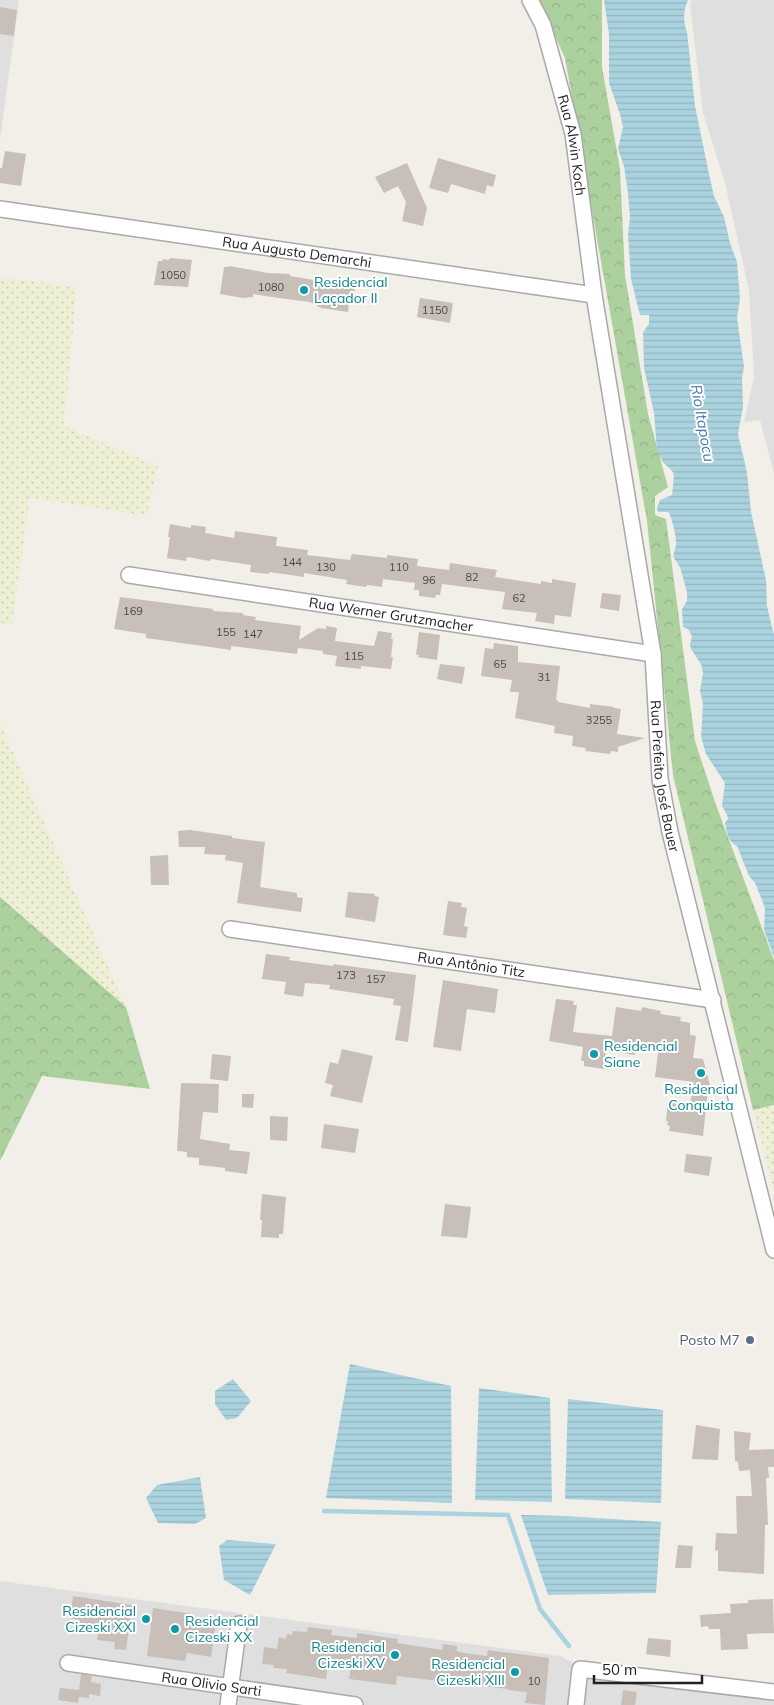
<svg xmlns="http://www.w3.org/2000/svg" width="774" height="1705" font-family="Mulish,sans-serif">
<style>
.residential{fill:#e0dfdf}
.farmland{fill:url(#farmland-dots)}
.forest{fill:url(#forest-crowns)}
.water{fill:url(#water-rules)}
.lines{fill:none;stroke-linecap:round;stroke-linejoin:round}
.stream{stroke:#aad3df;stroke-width:4.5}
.building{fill:#c7bfb8}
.minor-casing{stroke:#a9a9a9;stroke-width:18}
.minor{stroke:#fff;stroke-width:15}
.culture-dot{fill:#0f9aa8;stroke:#fff;stroke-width:2}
.service-dot{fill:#5c6f8a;stroke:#fff;stroke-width:2}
.labels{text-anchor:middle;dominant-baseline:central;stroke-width:4;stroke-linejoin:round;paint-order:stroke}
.number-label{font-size:11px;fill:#4b4948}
.street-label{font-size:14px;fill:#222;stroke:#fff}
.culture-label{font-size:14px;fill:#0d838f;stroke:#fff;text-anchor:start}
.service-label{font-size:14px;fill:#4e5e75;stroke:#fff;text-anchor:end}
.water-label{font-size:15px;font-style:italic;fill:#4a7aab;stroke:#fff}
</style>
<defs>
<pattern id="farmland-dots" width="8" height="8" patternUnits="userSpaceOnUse" patternTransform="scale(1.25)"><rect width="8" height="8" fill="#eef0d5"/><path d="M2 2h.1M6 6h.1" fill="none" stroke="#ccceb7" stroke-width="1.8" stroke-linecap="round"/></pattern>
<pattern id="forest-crowns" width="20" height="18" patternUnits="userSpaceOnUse" patternTransform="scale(1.25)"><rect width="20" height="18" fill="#add19e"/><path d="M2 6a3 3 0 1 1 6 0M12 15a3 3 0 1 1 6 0" fill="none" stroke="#95b388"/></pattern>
<pattern id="water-rules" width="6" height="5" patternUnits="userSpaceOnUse" patternTransform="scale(1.25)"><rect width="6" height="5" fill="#aad3df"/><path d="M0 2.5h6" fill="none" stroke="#92b5bf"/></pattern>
</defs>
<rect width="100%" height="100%" fill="#f2efe9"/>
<!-- residential -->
<path class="residential" d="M0,0H19L0,140Z
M692,0H774V474L760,420L744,422L754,377L749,290L725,183L703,113L690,4Z
M0,1581L560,1656L605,1679L774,1701V1705H0Z"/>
<!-- farmland -->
<path class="farmland" d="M0,277L77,287L64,426L158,466L147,516L30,498L12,624L0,623Z
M0,723L24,777L126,1007L0,897Z
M774,1105V1192L753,1110Z"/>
<!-- forest -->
<path class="forest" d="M539,0H602V67L620,169L625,275L648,414L668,487L655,496V515L666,519L695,741L716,805L774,960V1105L753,1110L673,775L647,521L565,58Z
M0,897L126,1007L150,1089L42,1076L0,1161Z"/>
<!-- water -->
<path class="water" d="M604,0H688C683,11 683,21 687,32L695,106L709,174L714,196L724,217L730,243L737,262L740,299L737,318L744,367L742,378L743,407L738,434L747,472L751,512L766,580L767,606L774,635V957L764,930L765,909L762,900L755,883L749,876L737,846C728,842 727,832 725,823L728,819L727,815L722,806L725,783L706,754L701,736L703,704L700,691L703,673L701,664L691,649L690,645L692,636L688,629L683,627L682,609L687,601V592L680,567L674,558C673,553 675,550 676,545C677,540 672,516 668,512H658L657,508L660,500L672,495L674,476L673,472L663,462L657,450L654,413L644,368L643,332L649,324V315H640L631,279L628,234L630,217L628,193L624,166L618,149L623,127L620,114L609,83V34Z
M350,1364L451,1386L452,1503L326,1498Z
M233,1379L251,1401L237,1418L226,1420L215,1404V1391Z
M479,1388L550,1398L552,1502L475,1500Z
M568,1399L663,1410L661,1503L565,1499Z
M200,1477L206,1518L195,1524L158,1523L146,1498L157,1485Z
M521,1515L564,1516L661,1522L656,1593L548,1595Z
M227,1540L276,1544L250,1595L224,1580L219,1546Z"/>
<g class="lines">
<!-- stream -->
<path class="stream" d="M324,1511L508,1515L540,1609L569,1646"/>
</g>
<!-- building -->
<path class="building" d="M0,7L17,10L14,36L0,34Z
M5,151L26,154L21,186L0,183V168H2Z
M438,158L496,175L493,187L487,185L485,194L451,184L448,193L429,188Z
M407,163L427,208L423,226L402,221L406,202L398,186L384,193L375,177Z
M170,258L192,260L188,287L154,285L158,261H162L163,259L169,260Z
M229,266L268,273L290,274V276L355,287L353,303L349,302L348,312L321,308L310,302L286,299L253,294V297L243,298L220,294L224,267H228Z
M420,298L453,303L450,323L417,317Z
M170,524L191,528V525L206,527L205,533L234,538L235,531L277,537L276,546L308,550L307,555L350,560L352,554L387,558V555L418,559L417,566L449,570L450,563L497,570L495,577L541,584V581L552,583V579L576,583L571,617L555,615L554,624L535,621L537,613L502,609L505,592L442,584L440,595H436L435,598L419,596V590H414L415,583L383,579L382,587L367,585L366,587L346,584L347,580L304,573V577L269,572V574L250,572L251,565L211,559L210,561L187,557L186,561L167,558L170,537H168Z
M602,593L621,595L619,611L600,608Z
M120,597L213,609V611L243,613V615L256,617L255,620L301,626L299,640L318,628L326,629V626L337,628L335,641L374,646L378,631L392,633L391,639H393L391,657H393L391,669L361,666V669L335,666L337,656L323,654V651L298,648L297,654L231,646V650L146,638V634L114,629Z
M419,632L440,635L437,660L418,657L419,655H416Z
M494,643L518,646V662L560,666L556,700H558V702L590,708V704L614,707V708L621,709L617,734L645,738L618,747V752L611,751L610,754L585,751L586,748L572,746L573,736L554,733L555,726L515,718L519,692H510L512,680L481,676L485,648L493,649Z
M440,664L465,667L462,684L437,679Z
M190,830L232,836V838L265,842L260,887L297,893V897L303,898L301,912L237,903L243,863L225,860L226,855L204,854L205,847H179L178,831Z
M168,855L169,885H151L150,856Z
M348,892L375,894L374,896L379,897L375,922L345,917Z
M448,901L462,903L461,907L467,908L464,926L468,927L466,938L443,935Z
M266,954L290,957L289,960L333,966V964L416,975L408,1042L395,1040L401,1006L393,1005L394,999L329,989L330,985L305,983L303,997L284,994L286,982L262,979Z
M443,980L498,989L495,1013L467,1009L461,1051L433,1047Z
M556,999L574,1001L573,1005H577L573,1032L612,1036L616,1007L641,1011L642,1007L661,1011L660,1014L681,1017L680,1021L690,1023V1035L696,1036L693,1058L703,1059L711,1089H708L703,1136L669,1131L670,1126L667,1125L668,1121H666L668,1101L690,1104L694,1082L655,1077L659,1045L637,1042L635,1055L606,1050L604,1069L584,1066V1061H581L583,1047L549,1041Z
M342,1049L373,1056L362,1103L330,1096L333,1085L325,1083L330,1062L338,1064Z
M212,1054L231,1056L228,1081L210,1079Z
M181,1083L219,1084L218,1113L203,1112L200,1139L230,1144L229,1150L250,1152L247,1174L225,1171V1168L199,1165V1158L187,1157V1152L177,1151Z
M242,1094H254L253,1108L242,1107Z
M270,1116L288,1117L287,1141L270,1140Z
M324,1124L359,1129L355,1153L321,1148Z
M686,1154L712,1157L709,1176L684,1172Z
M262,1194L286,1197L283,1234H279V1238L261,1237L262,1220H260Z
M445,1204L471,1207L467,1238L441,1236Z
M696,1425L720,1429L718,1460L692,1459Z
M734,1431L751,1433L749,1450L774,1449V1467H768L769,1478H766L768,1525H765L764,1574L718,1571V1550L715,1551L716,1533L737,1534L736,1496H752L750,1470L739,1471L738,1462L735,1461Z
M678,1545L693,1546L691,1568H675Z
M73,1596L132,1605L126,1650L114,1649L115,1642L97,1640L98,1633L79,1630L80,1620L70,1618Z
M773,1599L774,1633L747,1634L748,1649L721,1650L720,1629H709L708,1626L701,1627L700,1615L731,1613L730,1604L748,1603V1600Z
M153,1608L192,1614L191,1622L204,1623V1627L215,1628L211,1657L187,1653L185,1661L147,1656Z
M308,1627L332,1630L331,1635L357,1638V1633L398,1639L397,1643L442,1650L443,1644L457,1646V1651L464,1653L487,1656L488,1650L549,1658L545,1705L525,1703L527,1692L508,1690V1689L397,1676L396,1685L349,1679L351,1666L328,1664L326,1679L286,1673L287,1669L273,1668L274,1665L262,1664L264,1647L277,1649L279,1637L286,1639L287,1634L292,1635L293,1631L307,1632Z
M648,1638L671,1640L670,1657L646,1654Z
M81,1674L92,1676L91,1682L101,1684L100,1696L89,1694V1698L79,1697L78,1703L58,1700L60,1688L79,1690Z
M623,1690L637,1692L635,1705H621Z"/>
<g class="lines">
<defs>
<g id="minor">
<path id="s1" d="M530,0L543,25L573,134L594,295L653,654L660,779L670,832L774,1250"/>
<path id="s2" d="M0,209L594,295"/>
<path id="s3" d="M129,575L653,654"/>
<path id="s4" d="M230,929L713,1000"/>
<path id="s5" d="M68,1663L355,1705"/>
<path d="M228,1705L239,1624"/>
<path d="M576,1705L580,1669L774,1692"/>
</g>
</defs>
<!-- minor casing -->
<use href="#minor" class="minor-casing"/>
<!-- minor -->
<use href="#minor" class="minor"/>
</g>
<!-- markers -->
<g class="culture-dot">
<circle cx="304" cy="290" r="5"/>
<circle cx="594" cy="1054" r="5"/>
<circle cx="701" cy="1073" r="5"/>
<circle cx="146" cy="1619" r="5"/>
<circle cx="175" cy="1629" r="5"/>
<circle cx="395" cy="1655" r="5"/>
<circle cx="515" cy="1672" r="5"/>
</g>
<circle class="service-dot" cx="750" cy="1340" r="5"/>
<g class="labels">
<!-- number labels -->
<g class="number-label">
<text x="173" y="275">1050</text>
<text x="271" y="287">1080</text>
<text x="435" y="310">1150</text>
<text x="292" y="562">144</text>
<text x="326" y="567">130</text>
<text x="399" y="567">110</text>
<text x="472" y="577">82</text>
<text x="429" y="580">96</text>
<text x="519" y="598">62</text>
<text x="133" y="611">169</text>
<text x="226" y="632">155</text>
<text x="253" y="634">147</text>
<text x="354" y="656">115</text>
<text x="500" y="664">65</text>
<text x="544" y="677">31</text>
<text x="599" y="720">3255</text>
<text x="346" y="975">173</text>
<text x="376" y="979">157</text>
<text x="534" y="1681">10</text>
</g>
<!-- street labels -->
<g class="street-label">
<text stroke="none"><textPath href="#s1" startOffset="152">Rua Alwin Koch</textPath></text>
<text stroke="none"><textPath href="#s2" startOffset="300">Rua Augusto Demarchi</textPath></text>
<text stroke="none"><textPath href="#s3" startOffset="265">Rua Werner Grutzmacher</textPath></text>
<text stroke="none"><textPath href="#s1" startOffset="790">Rua Prefeito José Bauer</textPath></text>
<text stroke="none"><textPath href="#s4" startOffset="244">Rua Antônio Titz</textPath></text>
<text stroke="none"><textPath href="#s5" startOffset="145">Rua Olivio Sarti</textPath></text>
</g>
<!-- culture labels -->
<g class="culture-label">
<text x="314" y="282">Residencial<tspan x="314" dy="16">Laçador II</tspan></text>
<text x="604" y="1046">Residencial<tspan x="604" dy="16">Siane</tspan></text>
<text x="701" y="1089" text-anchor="middle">Residencial<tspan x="701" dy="16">Conquista</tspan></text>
<text x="136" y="1611" text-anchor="end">Residencial<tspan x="136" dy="16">Cizeski XXI</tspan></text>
<text x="185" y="1621">Residencial<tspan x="185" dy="16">Cizeski XX</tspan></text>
<text x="385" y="1647" text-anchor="end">Residencial<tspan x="385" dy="16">Cizeski XV</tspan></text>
<text x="505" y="1664" text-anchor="end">Residencial<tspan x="505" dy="16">Cizeski XIII</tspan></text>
</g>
<!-- service labels -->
<g class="service-label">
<text x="740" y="1340">Posto M7</text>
</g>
<!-- water labels -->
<g class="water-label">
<text transform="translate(703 423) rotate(80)">Rio Itapocu</text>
</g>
</g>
<!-- scale -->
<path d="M594 1675v8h108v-8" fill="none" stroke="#222222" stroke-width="2.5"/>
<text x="602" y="1675" font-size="15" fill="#222222" stroke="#ffffff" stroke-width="4" paint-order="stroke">50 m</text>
</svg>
